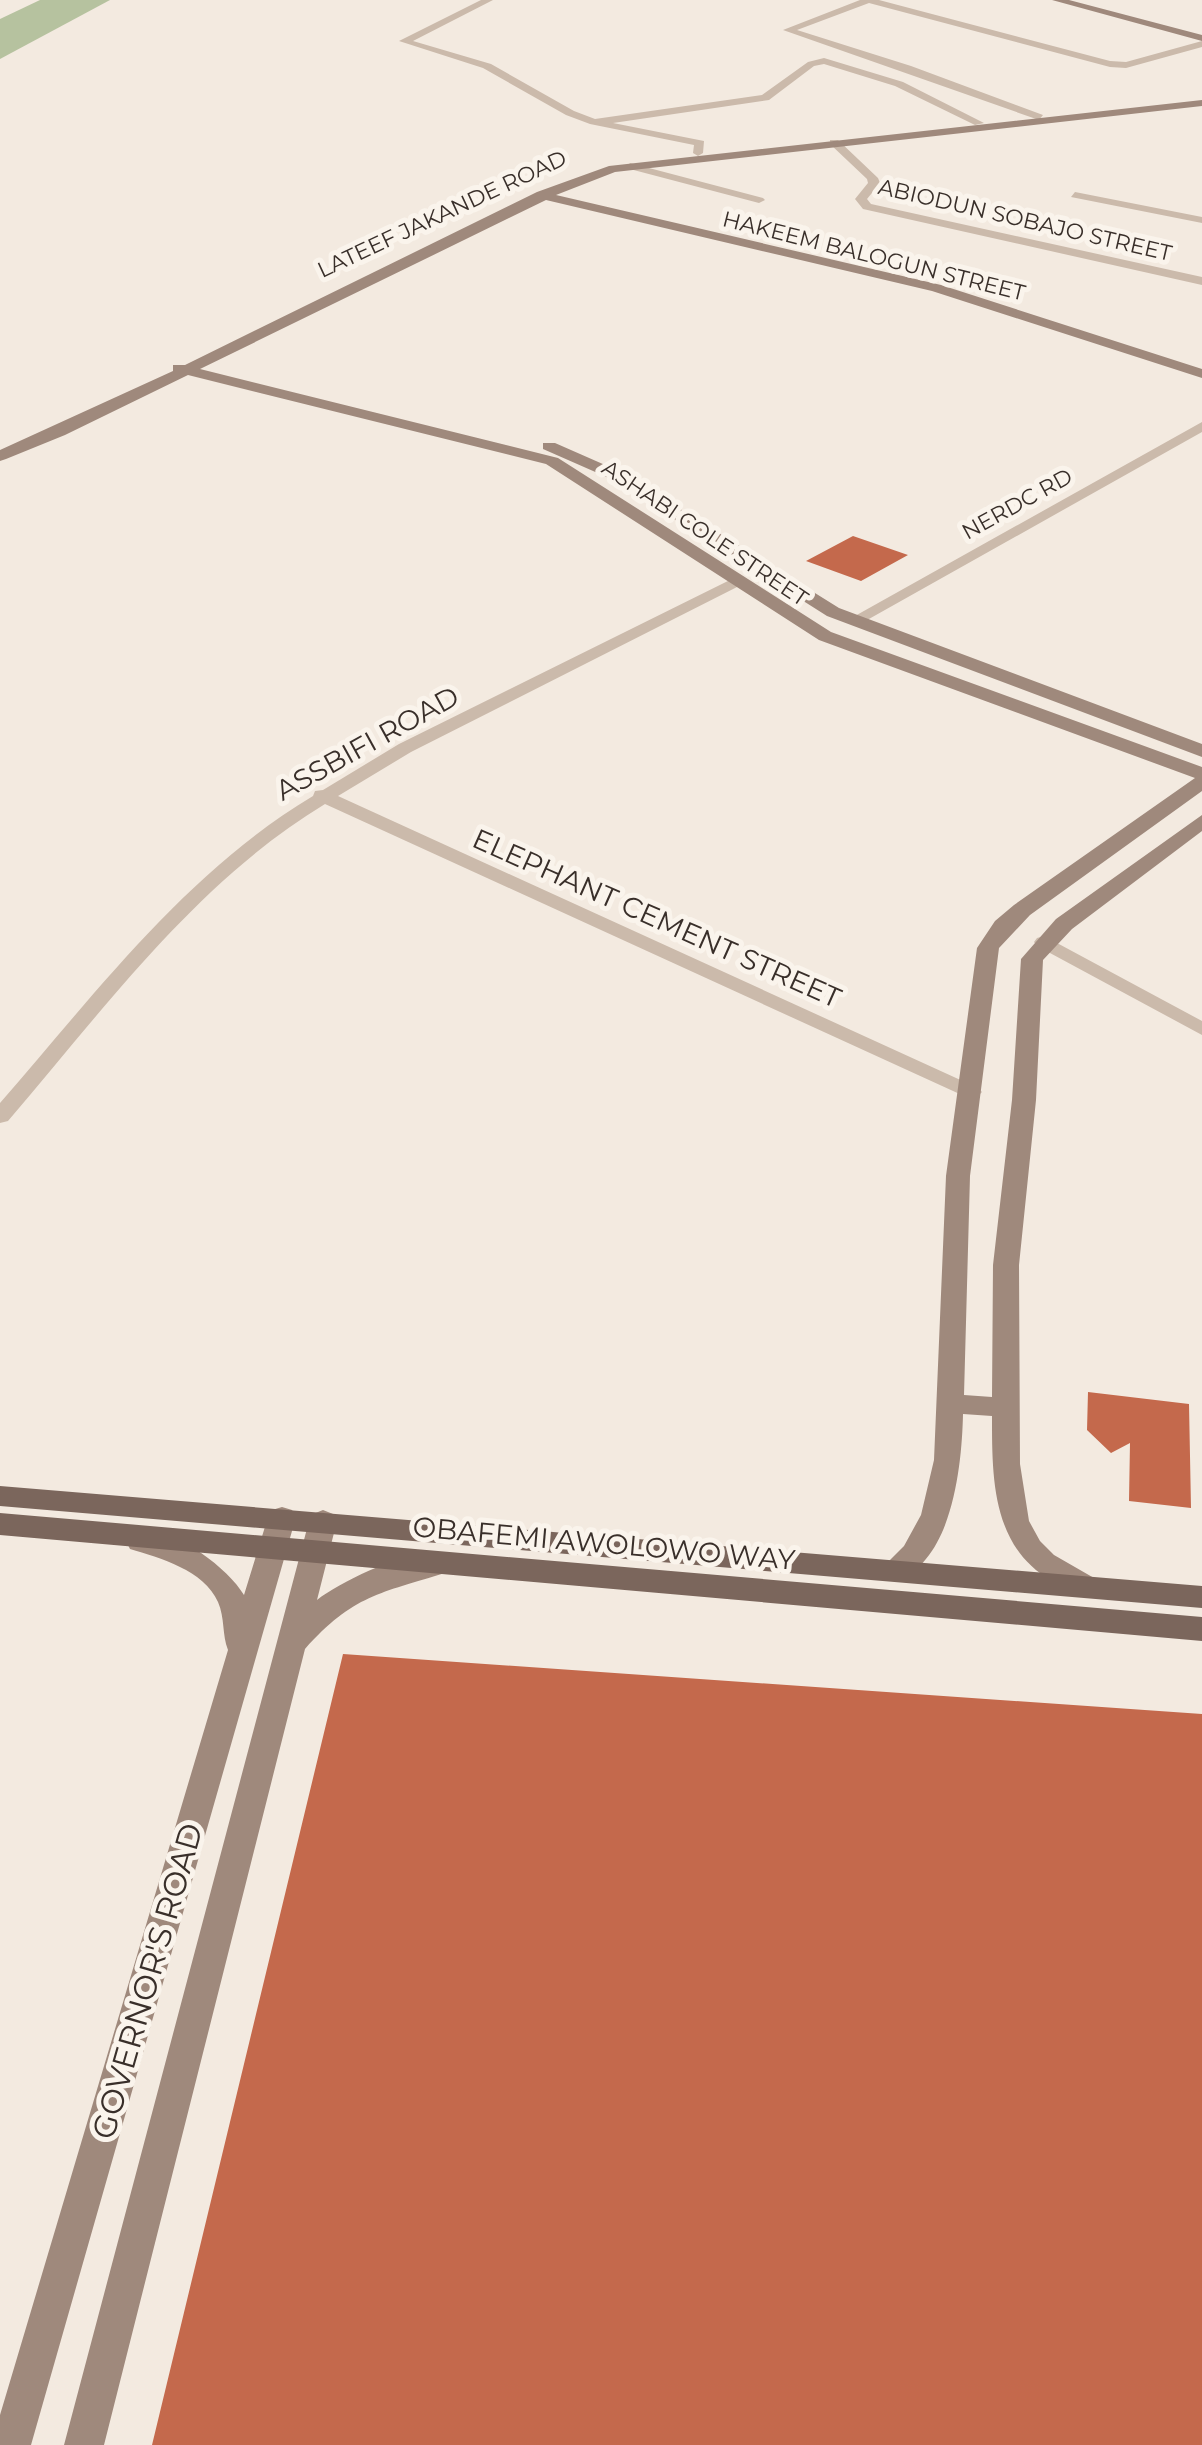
<svg xmlns="http://www.w3.org/2000/svg" width="1202" height="2445" font-family="Montserrat,sans-serif">
<style>
.green{fill:#b6c29f}
.building{fill:#c4694c}
.lines{fill:none;stroke-linecap:round;stroke-linejoin:round}
.street{fill:#cbbaab;fill-rule:evenodd}
.secondary{fill:#9f897c;fill-rule:evenodd}
.primary{fill:#7b665c;fill-rule:evenodd}
.labels{text-anchor:middle;dominant-baseline:central;stroke-width:10;stroke-linejoin:round;paint-order:stroke}
.far-street-label{font-size:22px;fill:#392f2a;stroke:#faf4ec}
.street-label{font-size:28px;fill:#392f2a;stroke:#faf4ec}
.near-street-label{font-size:32px;fill:#392f2a;stroke:#faf4ec}
</style>
<rect width="100%" height="100%" fill="#f3eae0"/>
<!-- green -->
<path class="green" d="M40,0H110L0,59V19Z"/>
<!-- building -->
<path class="building" d="M853,536L908,555L861,581L806,561Z
M1088,1392L1189,1404L1191,1508L1129,1501L1130,1443L1111,1453L1087,1430Z
M343,1654L1202,1714V2445H152Z"/>
<g class="lines">
<!-- street -->
<path class="street" d="M481,0H493L413,41L491,64L574,111L595,119L762,95L808,62L824,58L903,82L984,123L975,125L895,86L824,64L814,66L769,100L613,123L704,141L703,153L698,156L693,153L694,145L590,124L566,115L483,68L399,41Z
M860,0H879L1110,61L1126,62L1202,41V47L1126,68L1110,67L869,3L797,30L911,66L1043,115L1039,120L783,30Z
M830,140H838L878,178L880,183L867,199L871,204L1202,277V285L863,209L855,199L868,183L867,179L830,144Z
M630,163L763,198L765,200L759,203L626,168Z
M1075,192L1202,217V223L1071,197Z
M1202,422V432L860,624L846,621Z
M736,577L741,579V585L411,752L338,796L978,1088L982,1092L978,1096H964L325,804C196,882 105,1008 8,1121L0,1123V1103C96,993 186,872 313,796L315,791L323,790L399,744Z
M1044,936L1202,1021V1035L1037,946L1034,942L1037,938Z"/>
<!-- secondary -->
<path class="secondary" d="M1052,0H1069L1202,35V41Z
M1202,100V106L615,172L556,195L941,285L1202,369V378L932,291L546,200L200,369L558,458L831,632L1202,767V791L1030,915L999,948L970,1176L964,1395L992,1397L993,1265L1012,1100L1021,959L1056,919L1202,815V831L1072,929L1043,960L1036,1100L1019,1265L1020,1464L1029,1521L1040,1541L1054,1555L1094,1578L1099,1586L1094,1594C1078,1599 1066,1590 1052,1581C992,1547 992,1479 992,1416L963,1414C962,1463 953,1562 896,1580L886,1577L881,1569L904,1546L921,1515L934,1460L946,1176L977,948L995,921L1014,905L1195,778L819,640L546,464L188,375L65,435L6,459L0,461V450L173,371V365H185L537,192L609,166Z
M543,443H555L621,472L839,608L1202,744V757L827,616L609,478L543,449Z
M282,1507L292,1510L296,1517L31,2445H0V2415L228,1650C222,1635 225,1618 218,1602C204,1570 160,1558 130,1549L126,1541L130,1533C167,1522 226,1565 244,1595L268,1517L272,1510Z
M323,1510L333,1514L337,1521L317,1600C345,1579 411,1547 445,1557L450,1565L445,1573C381,1593 353,1595 305,1649L104,2445H64L309,1521L313,1514Z"/>
<!-- primary -->
<path class="primary" d="M0,1486L1202,1586V1608L0,1506Z
M0,1513L1202,1617V1641L0,1535Z"/>
</g>
<g class="labels">
<!-- far-street labels -->
<g class="far-street-label">
<text transform="translate(442 214) rotate(-25)">LATEEF JAKANDE ROAD</text>
<text transform="translate(1025 220) rotate(13)">ABIODUN SOBAJO STREET</text>
<text transform="translate(874 256) rotate(14)">HAKEEM BALOGUN STREET</text>
<text transform="translate(1017 504) rotate(-29)">NERDC RD</text>
<text transform="translate(705 533) rotate(34)">ASHABI COLE STREET</text>
</g>
<!-- street labels -->
<g class="street-label">
<text transform="translate(367 743) rotate(-29)">ASSBIFI ROAD</text>
<text transform="translate(657 918) rotate(24)">ELEPHANT CEMENT STREET</text>
<text transform="translate(604 1543) rotate(5)">OBAFEMI AWOLOWO WAY</text>
</g>
<!-- near-street labels -->
<g class="near-street-label">
<text transform="translate(147 1981) rotate(-74)">GOVERNOR'S ROAD</text>
</g>
</g>
</svg>
